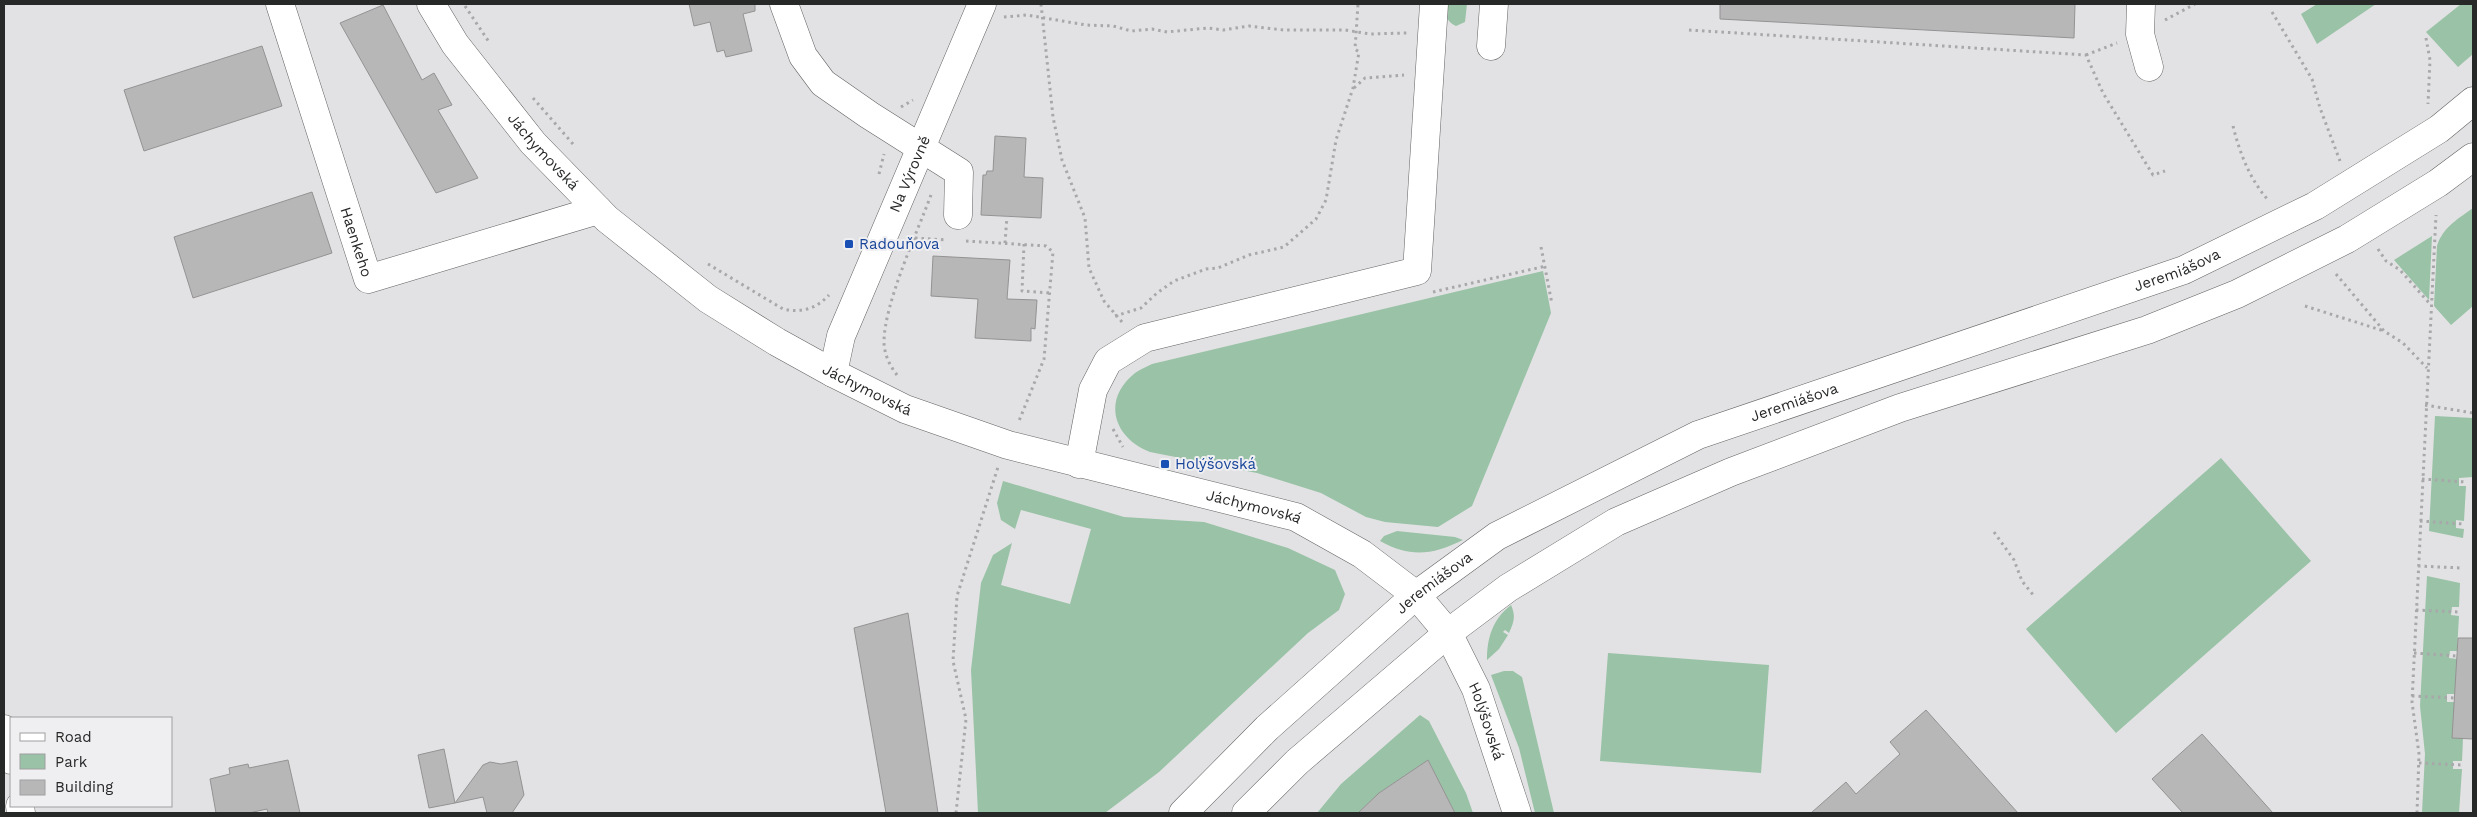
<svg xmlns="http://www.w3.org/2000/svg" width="2477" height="817" font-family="'Work Sans',sans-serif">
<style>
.green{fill:#99c2a6}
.building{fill:#b8b7b8;stroke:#949293}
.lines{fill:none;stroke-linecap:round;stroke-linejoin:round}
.minor-casing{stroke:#636364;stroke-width:29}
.major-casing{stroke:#636364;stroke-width:29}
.path{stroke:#a8a8aa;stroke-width:3;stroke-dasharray:2.5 4;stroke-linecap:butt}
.minor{stroke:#fff;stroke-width:28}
.major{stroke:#fff;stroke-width:28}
.transit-dot{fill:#1a4fb4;stroke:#efeff1;stroke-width:2}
.labels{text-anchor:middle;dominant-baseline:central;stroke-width:4;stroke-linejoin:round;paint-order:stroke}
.street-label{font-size:15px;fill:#272828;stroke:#efeff1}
.transit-label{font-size:15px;fill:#164399;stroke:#efeff1;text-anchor:start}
</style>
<rect width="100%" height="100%" fill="#e2e2e4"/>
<!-- green -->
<path class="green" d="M1445,4H1467L1465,22L1456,26C1446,22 1446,14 1445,4Z
M2317,4H2376L2317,44L2301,14Z
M2461,4H2473V54L2458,67L2426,32Z
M2473,208V306L2451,325L2434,306L2437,246C2443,227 2458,219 2473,208Z
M2432,236L2429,300L2394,260Z
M1543,271L1551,313L1472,506L1438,527L1385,522L1366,517L1321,493L1257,473L1150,452C1114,438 1101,400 1135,373C1139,370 1146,367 1152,364Z
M2435,416L2473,418V477L2459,478V486H2466L2464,521L2456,520V528L2464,529L2463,538L2429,531Z
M2221,458L2311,561L2116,733L2026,629Z
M1003,481L1124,517L1204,522L1288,548L1335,570L1345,594L1339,610L1308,633L1159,772L1105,813H978L971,670L981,583L993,555L1012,543L1001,585L1070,604L1091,529L1021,510L1015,529L1001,520L997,503Z
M1397,531L1455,537L1463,540C1432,555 1411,558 1380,541L1384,536Z
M2427,576L2460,583L2459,607H2452L2451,615L2459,616L2457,651H2450L2449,658L2457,659L2455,694H2447V702H2454L2463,738L2462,761H2453V769H2462L2459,813H2422L2425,754L2420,706Z
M1511,605C1516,616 1514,622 1509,633L1505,630L1503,632L1508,635L1499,649L1487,660C1487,637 1493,619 1511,605Z
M1608,653L1769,665L1761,773L1600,761Z
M1504,671H1513L1522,677L1554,813H1535L1519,748L1491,675Z
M1420,715L1429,721L1466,793L1473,813H1455L1428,760L1379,793L1358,813H1317L1341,784Z"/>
<!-- building -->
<path class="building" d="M689,4H755V11L743,14L752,51L726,57L724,50L717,52L710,22L694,26Z
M1720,4H2075L2074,38L1720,19Z
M383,5L422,80L434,73L452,105L438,110L478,178L436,193L340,23Z
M262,46L282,106L144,151L124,90Z
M995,136L1026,138L1024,177L1043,178L1041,218L981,215L983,175H986L987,171H993Z
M312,192L332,253L193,298L174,237Z
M933,256L1010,260L1007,299L1037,300L1035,329L1031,328V341L975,338L978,299L931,296Z
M908,613L938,813H886L854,628Z
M2458,638H2473V739L2452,738Z
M1926,710L2018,813H1811L1846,782L1856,794L1900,754L1890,742Z
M2202,734L2230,765L2273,813H2183L2152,779Z
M444,749L455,803L429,808L418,755Z
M288,760L300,813H268L267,809L249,813H216L210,779L230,774L229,768L248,764L249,768Z
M1428,760L1455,813H1358L1379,793Z
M517,761L524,795L512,813H487L483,797L455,803L483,765L490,762L501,764Z"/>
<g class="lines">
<defs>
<g id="minor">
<path id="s1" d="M280,4L368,279L598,210"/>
<path id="s2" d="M431,4L455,44L533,143L607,219L708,299L777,342L833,373L905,409L1008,445L1296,517L1362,554L1416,595L1448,633L1476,689L1517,813"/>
<path d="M784,4L803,56L823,83L869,115L959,172L958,215"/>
<path d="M2141,4L2140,34L2149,67"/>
<path d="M1491,46L1494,4"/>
<path id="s3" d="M833,373L841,336L982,4"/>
<path d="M1079,464L1093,390L1108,361L1145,338L1417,271L1434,4"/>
<path d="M4,729L11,760"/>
<path d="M20,806L21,813"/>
</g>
<g id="major">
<path id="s4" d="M1183,813L1267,728L1416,595L1497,536L1698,435L2184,270L2315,206L2439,129L2473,101"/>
<path d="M1246,813L1297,762L1448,633L1508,588L1616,522L1731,472L1900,408L2147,330L2237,294L2347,239L2438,183L2473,157"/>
</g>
</defs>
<!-- minor casing -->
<use href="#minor" class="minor-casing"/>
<!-- major casing -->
<use href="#major" class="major-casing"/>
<!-- path -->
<path class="path" d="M1041,4L1053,117L1062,160L1085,218L1089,268L1104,301L1122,322
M465,6L489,42
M2272,12L2312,79L2320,108L2340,161
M1004,17L1027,15L1086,25L1113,26L1131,31L1152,29L1167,32L1208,28L1223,30L1249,26L1284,30H1345L1370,34L1407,33
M2165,20L2195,4
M1689,30L2086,55L2103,93L2153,175L2165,171
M2426,38L2430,60L2428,104
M2086,55L2117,43
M1354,88L1365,78L1404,75
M533,98L573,144
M901,107L913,100
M2233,126C2240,154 2250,180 2269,201
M879,174L884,154
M915,238L947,240
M966,241L1046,246L1053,252L1044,359L1019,421
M1005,243L1007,216
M1024,244L1022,291L1051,293
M1541,247L1552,304
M2378,249L2386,261L2400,270L2430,304
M708,264L783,309C802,313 816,309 829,295
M2336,274L2384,331L2403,343L2427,368
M1433,292L1546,266
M2305,306L2384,331
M1115,316L1141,308L1157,293L1174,281L1206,269L1218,268L1249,255L1284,247L1316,219L1326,200L1336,140L1353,88L1359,52L1355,49L1358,4
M897,375C890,366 885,356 884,344C883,306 917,233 931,195
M2425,405L2473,413
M1113,429L1123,447
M2422,479L2466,482
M2420,521L2464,524
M1994,532L2014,560L2022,581L2034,596
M2418,566L2462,568
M2416,610L2459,612
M2414,653L2457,656
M2412,696L2454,698
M2419,763L2462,765
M956,813L966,719L953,661L957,596L998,467
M2417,813L2419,754L2412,702L2436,215"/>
<!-- minor -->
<use href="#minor" class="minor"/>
<!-- major -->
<use href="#major" class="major"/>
</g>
<!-- markers -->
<g class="transit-dot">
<rect x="844" y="239" width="10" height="10" rx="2.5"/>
<rect x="1160" y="459" width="10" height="10" rx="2.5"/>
</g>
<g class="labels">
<!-- street labels -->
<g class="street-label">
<text stroke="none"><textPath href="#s2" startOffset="186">Jáchymovská</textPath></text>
<text stroke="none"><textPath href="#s3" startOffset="214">Na Výrovně</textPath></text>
<text stroke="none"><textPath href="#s1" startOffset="250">Haenkeho</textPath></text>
<text stroke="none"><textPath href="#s4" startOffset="1151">Jeremiášova</textPath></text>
<text stroke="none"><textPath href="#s2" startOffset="591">Jáchymovská</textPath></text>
<text stroke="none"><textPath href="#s4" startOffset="746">Jeremiášova</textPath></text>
<text stroke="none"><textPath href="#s2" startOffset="996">Jáchymovská</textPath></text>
<text stroke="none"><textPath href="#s4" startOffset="341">Jeremiášova</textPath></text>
<text stroke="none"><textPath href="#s2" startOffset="1329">Holýšovská</textPath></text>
</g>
<!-- transit labels -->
<g class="transit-label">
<text x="859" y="244">Radouňova</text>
<text x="1175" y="464">Holýšovská</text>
</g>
</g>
<!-- border -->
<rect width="2477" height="817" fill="none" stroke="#272828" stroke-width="10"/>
<!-- legend -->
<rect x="10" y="717" width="162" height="90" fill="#efeff1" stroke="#9f9fa1"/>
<rect x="20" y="733" width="25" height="8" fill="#ffffff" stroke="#9f9fa1"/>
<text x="55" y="742" font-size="15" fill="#272828">Road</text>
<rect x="20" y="754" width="25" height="15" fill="#99c2a6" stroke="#9f9fa1"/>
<text x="55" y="767" font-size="15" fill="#272828">Park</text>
<rect x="20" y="780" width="25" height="15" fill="#b8b7b8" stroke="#9f9fa1"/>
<text x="55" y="792" font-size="15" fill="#272828">Building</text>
</svg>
